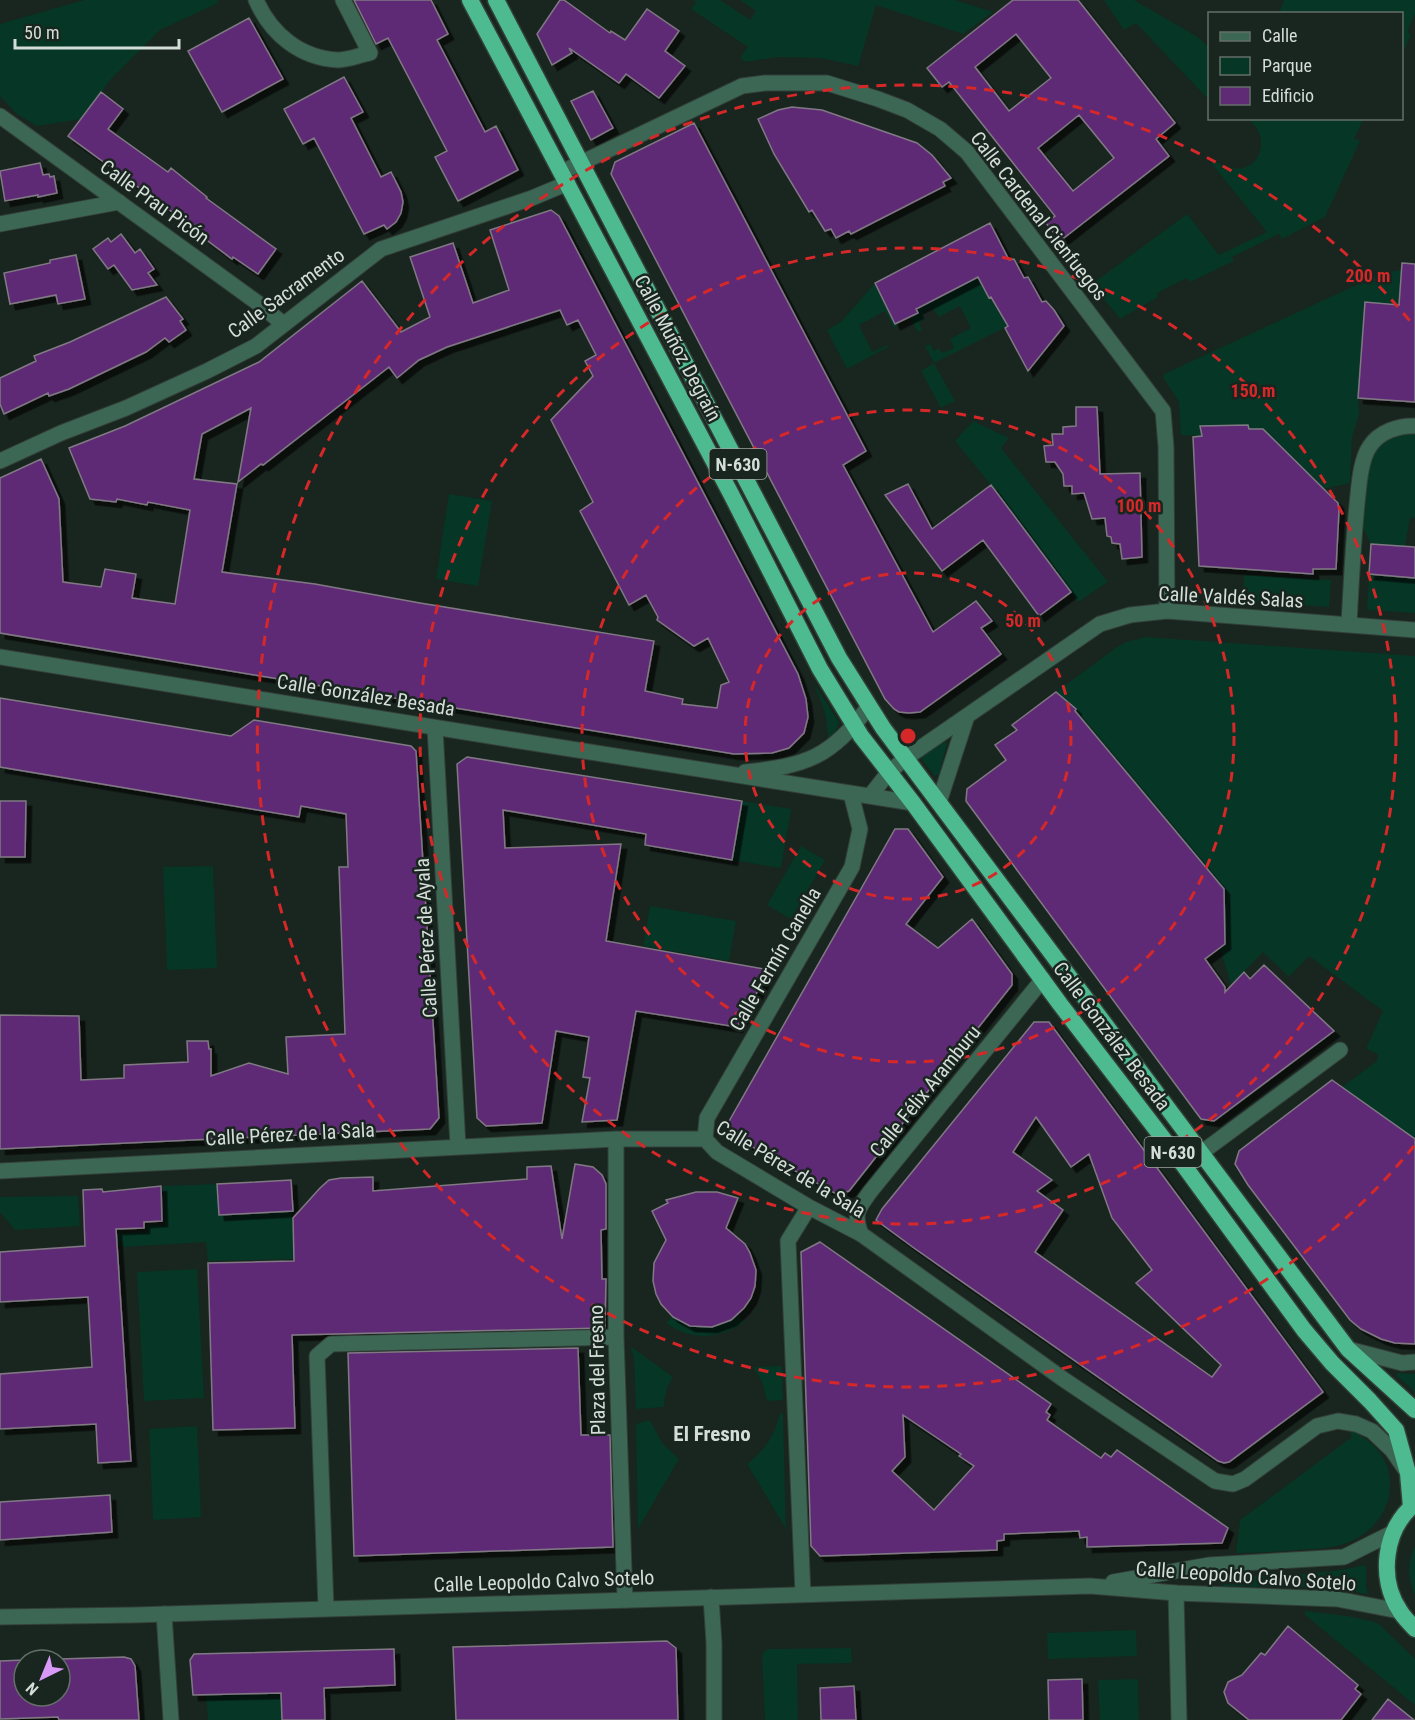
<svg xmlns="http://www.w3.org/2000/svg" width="1415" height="1720" font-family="'Roboto Condensed',sans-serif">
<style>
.green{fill:#063625}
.building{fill:#5f2b75;stroke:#807984;stroke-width:1.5;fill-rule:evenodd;filter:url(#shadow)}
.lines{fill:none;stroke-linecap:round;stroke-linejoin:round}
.pedestrian-casing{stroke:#333f39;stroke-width:17}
.minor-casing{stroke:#333f39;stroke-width:17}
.tertiary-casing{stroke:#333f39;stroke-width:17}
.trunk-casing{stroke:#333f39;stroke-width:19}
.pedestrian{stroke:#3c6754;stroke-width:15}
.minor{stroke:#3c6754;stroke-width:15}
.tertiary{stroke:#3c6754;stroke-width:15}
.trunk{stroke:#4dba8f;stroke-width:16}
.ring{fill:none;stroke:#d62828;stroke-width:3;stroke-dasharray:10 8}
.labels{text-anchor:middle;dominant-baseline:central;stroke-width:5;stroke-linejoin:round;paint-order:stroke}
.shield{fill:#19251f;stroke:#9da6a1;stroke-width:1.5}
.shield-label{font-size:18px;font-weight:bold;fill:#d5ddd9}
.street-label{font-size:20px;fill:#d5ddd9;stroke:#19251f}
.neighbourhood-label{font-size:21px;font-weight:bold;fill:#d5ddd9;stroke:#19251f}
.centre{fill:#d62828;stroke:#19251f;stroke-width:3}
.ring-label{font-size:18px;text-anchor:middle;font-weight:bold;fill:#d62828;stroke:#19251f;stroke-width:5;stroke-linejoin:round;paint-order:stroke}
</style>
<defs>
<filter id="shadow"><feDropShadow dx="5.5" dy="5.5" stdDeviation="0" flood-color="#0009"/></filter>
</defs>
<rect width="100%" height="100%" fill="#19251f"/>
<!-- green -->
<path class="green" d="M84,0H217L218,3L160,30L111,79L82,119L37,126L17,114L0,96V24Z
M694,0H720L750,20L756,11L740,0H955L993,12L963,34L876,5L858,66L821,58L777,57L746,62L740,58L748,47L691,9L696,2Z
M1104,0H1134L1196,36L1209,47V100L1136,23L1124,30Z
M1284,0H1415V14L1407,32L1411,34L1402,55V14L1279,13Z
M1246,119H1364L1354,138L1360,141L1325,217L1282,239L1279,234L1232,257L1234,261L1190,282L1187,278L1157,293L1158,297L1120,319L1092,284L1187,214L1219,255L1267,232L1211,163L1214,160C1259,190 1276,133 1246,119Z
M1415,268V291L1400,290L1399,305L1365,302L1358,398L1359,414L1352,437L1350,483L1323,489L1249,429L1248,425L1200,426L1202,436L1181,435L1179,402L1164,379V374L1382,273Z
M978,277L989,298L996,294L994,302L1008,326L934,363L955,401L941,408L921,371L934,363L925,346L930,344L934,351L939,348L942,353L954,348L950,339L971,328L960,306L939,317L933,308L922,314L924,319L919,323L922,330L918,332L910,317L916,309Z
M875,283L895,323L898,322L899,325L894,328L885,311L859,325L872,352L887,345L888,347L847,369L827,330L841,322Z
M973,421L1009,438L1001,448L1108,582L1078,602L991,485L955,441Z
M1415,426V518L1410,517L1405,547L1371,544L1362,526L1370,446Z
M449,494L492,501L478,586L436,579Z
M1369,574L1415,578V613L1367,610Z
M1244,575L1331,580L1329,607L1243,601Z
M1146,637L1415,656V1139L1342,1087L1377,1061L1378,1054L1366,1049L1383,1011L1309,956L1289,977L1263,952L1231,985L1220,948L1225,944L1224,889L1075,711V709L1056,692L1117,647L1126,642Z
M813,682L839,722C838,729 833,734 828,738L827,724L824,710Z
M945,741L947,744L939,774L935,776L920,758Z
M742,801L791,809L781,868L732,860Z
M801,846L825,860L791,919L767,905Z
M213,866L217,968L167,970L163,867Z
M650,906L736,921L729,961L643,946Z
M217,1184L219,1215L292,1211L294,1259L208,1261L206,1242L122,1247L121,1241L90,1244V1235L147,1232V1225H164L163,1186Z
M78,1196L80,1226L15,1230L0,1212V1197Z
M197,1269L204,1398L144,1401L137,1272Z
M738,1315L744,1322C719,1340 691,1341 666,1323L672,1316C694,1331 717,1331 738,1315Z
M630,1346L673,1377C667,1386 664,1396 664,1407L636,1409L634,1357Z
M782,1366L783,1400L767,1401L762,1382L753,1367Z
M1398,1373L1415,1374V1392L1396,1375Z
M780,1413L783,1414L786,1529L747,1464C765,1450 775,1435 780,1413Z
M650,1420L662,1443L679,1459L638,1529L636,1424Z
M197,1426L201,1517L153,1520L149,1429Z
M1348,1429C1370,1439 1388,1454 1390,1480C1392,1509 1373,1534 1346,1543C1330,1549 1313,1549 1296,1550C1276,1552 1256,1553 1236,1553L1240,1520L1352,1437Z
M1415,1546V1595C1407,1576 1407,1564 1415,1546Z
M1366,1565V1585L1368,1594L1326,1588L1223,1586V1577C1271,1575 1319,1576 1366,1565Z
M1305,1611L1348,1616L1375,1622L1380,1625L1415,1659V1705L1305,1615Z
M1136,1630L1137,1656L1048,1659L1047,1633Z
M851,1648L852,1663L797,1664L798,1720H765L762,1654L767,1649Z
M1138,1679L1139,1720H1100L1098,1680Z
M285,1689L281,1695L282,1720H208L206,1695L251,1694Z"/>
<!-- building -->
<path class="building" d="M354,0H431L448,34L437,40L485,132L496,126L518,170L458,201L435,157L447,151L388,38L376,44Z
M560,0H564L610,33L611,31L625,40L647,9L679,31L665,51L685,66L659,98L626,74L619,83L569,48L572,53L552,65L537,34Z
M1013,0H1078L1175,123L1156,139L1169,156L1060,241L1046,223L1055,216L949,82L942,87L927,68ZM1016,34L1051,78L1009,111L975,67ZM1079,115L1114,158L1073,191L1038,148Z
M249,18L283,79L222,112L188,51Z
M344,77L363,112L351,118L381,177L391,172L401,192L403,202L401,213L396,222L387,229L384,225L364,234L314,138L303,144L284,109Z
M593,91L613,128L591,140L571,101Z
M101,92L123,109L108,129L168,172L171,168L207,197L206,198L276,249L258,274L233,257L232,259L204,238L205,236L68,136Z
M792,107L822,110L917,143L932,155L951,178L943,182L945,186L851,234L849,231L836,238L831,229L825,231L812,210L809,212L774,154L758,119L778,110Z
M694,123L866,451L843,465L933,632L976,601L992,621L981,628L1001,654L920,712L909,713L899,712L894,709L885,699L611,174L615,162Z
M40,163L43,175L49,174L50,177L54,176L57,193L38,197V195L5,201L0,171Z
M551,210L559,216L798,674L806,699L808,717L804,733L789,748L772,753L734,754L0,633V478L41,459L59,499L63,582L101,587L105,569L136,574L132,598L175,604L190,510L148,502L147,505L117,499L116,502L90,499L69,448L125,426L259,362L362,281L401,332L430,317L410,257L453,243L473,303L509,290L490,230ZM560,310L567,325L578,320L596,355L585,361L593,376L551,420L593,502L580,511L629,605L646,595L658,617L657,620L694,646L708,638L729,682L721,685L717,708L682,704L683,699L645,691L654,641L420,603L315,584L222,572L237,484L194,479L202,434L251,408L238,482L261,464L263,465L389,367L397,378L419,360L447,347Z
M990,223L1009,260L1014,259L1024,278L1028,277L1042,302L1046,301L1054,310L1064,326L1028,371L1005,328L1008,326L991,297L989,298L978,277L916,309L918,313L895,324L875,283Z
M121,234L135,253L140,249L154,269L148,273L157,285L132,290L114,265L108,269L93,249L108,238L111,242Z
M76,255L85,299L58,304L56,295L10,304L4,273L50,263V260Z
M1402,263L1415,264V402L1358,398L1365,302L1399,305Z
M166,297L183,319L180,321L186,330L169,342L165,338L146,352L69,389L49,396L48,393L4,414L0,404V378L36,361L34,356L70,342Z
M1076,407H1097L1100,474L1140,473L1142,557L1122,559L1120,544L1112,543L1111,537L1107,536L1105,518L1092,519L1084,493L1072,494V486H1064L1063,474L1055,462H1046L1044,446L1053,445L1052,434H1063V427L1076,426Z
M1248,425L1249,429H1263L1338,503L1339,510L1336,569H1313V574L1199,566L1193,437L1202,436L1200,426Z
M908,484L932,529L991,485L1071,592L1039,616L983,540L942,571L885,495Z
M1371,544L1415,547V578L1369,574Z
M1056,692L1076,709L1075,711L1224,889L1225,944L1205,959L1225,987V992L1244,972L1250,979L1264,965L1334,1031L1214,1121L1201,1119L966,801L967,789L1006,760L995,745L1017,730L1012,725Z
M0,698L231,736L254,720L411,746L416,751L439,1118L430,1129L0,1149V1015L79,1016L81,1080L124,1078V1065L188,1062L187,1041H208L209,1049H211V1076L249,1063L288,1074L286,1037L345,1034L339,867H348L346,814L301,806L299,817L0,767Z
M467,757L742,801L732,860L645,845L646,834L503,810L505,848L621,844L606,941L770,970L737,1027L636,1011L617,1120L582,1122L590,1078L583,1077L589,1037L556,1031L542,1123L486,1126L477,1118L457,764Z
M0,801H26L25,857H0Z
M895,829H908L943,877L906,924L938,948L972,919L1012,974V985L849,1191L838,1195L733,1136L728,1123Z
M1034,1022H1049L1323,1392L1229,1462L1224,1463L1218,1461L914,1248L876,1220L882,1209ZM1036,1117L1071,1167L1089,1154L1112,1218L1152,1270L1136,1283L1221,1365L1212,1377L1035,1252L1063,1210L1037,1191L1052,1180L1013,1152Z
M1332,1080L1415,1139V1344L1395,1343L1381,1339L1361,1329L1350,1320L1248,1185L1235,1164L1239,1151Z
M575,1164L593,1167L602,1175L606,1184V1229L601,1230L602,1279H606L605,1328L292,1335L295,1428L213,1430L208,1263L294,1261L293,1218L320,1188L329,1180L341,1178L373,1177V1191L527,1179V1167L551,1166L562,1239Z
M291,1180L293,1211L219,1215L217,1184Z
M161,1186L162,1221L144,1222V1228L116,1229L131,1461L98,1463L96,1424L0,1429V1374L92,1367L88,1297L0,1302V1252L85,1246L83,1190L102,1189L103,1192Z
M696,1192H717L738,1198L726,1228L745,1244L750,1253L756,1270L755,1286L751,1298L744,1308L731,1320L712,1327L690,1326L673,1317L661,1304L656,1294L653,1281L654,1263L666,1240L652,1211L668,1203L666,1200Z
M820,1242L1051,1404L1046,1412L1050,1415L1047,1420L1101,1458L1105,1453L1111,1457L1117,1450L1228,1528L1222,1543L1087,1547V1537L1080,1538L1079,1531L1004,1534V1540L997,1541V1550L820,1556L811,1546L801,1252ZM903,1415L961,1454L959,1456L974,1466L934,1510L892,1471L905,1457Z
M578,1348L581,1435H610L613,1547L354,1556L348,1353Z
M110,1495L112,1532L0,1540V1502Z
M1288,1626L1358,1685L1355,1689L1361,1694L1341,1720H1249L1228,1703L1224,1692L1228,1682L1242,1675L1261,1653L1265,1655Z
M667,1641L676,1648L678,1720H456L453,1647Z
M394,1649L395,1685L324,1688L325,1720H282L281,1693L193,1695L190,1660L194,1654Z
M124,1657L131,1659L135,1666L139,1720H59L58,1717L0,1719V1661L24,1660V1696H60V1659Z
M1082,1679L1083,1720H1049L1048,1680Z
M854,1686L856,1720H821L820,1688Z
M1388,1699L1414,1720H1372Z"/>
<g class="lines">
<defs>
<path id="pedestrian" d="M0,224L119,202
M435,728L458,1146
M616,1139V1337L625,1600
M705,1139L707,1118L852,867L860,829L851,794
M1201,1153L1340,1050
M0,1171L616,1139H705L717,1152L809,1207L861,1234
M803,1594L788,1241L809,1207
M326,1608L317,1356L331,1344L616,1337"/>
<path id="minor" d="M256,0C271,34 300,58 338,60C348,60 360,55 370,53L343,0
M0,116L262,306L283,324
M562,172L742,86L765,83H827L878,99L907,110L940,129L967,152L1163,411L1166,447L1167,611
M0,461L61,433L126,408L207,371L256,346L381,249L532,198L568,183
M1349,625C1351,585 1353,545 1357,504C1359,487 1360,460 1370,446C1379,432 1399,425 1415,426
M0,657L514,740L913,803
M745,772C806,766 832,757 869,706
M870,796L889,772L906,758L1100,624L1130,615L1167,611L1415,630
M939,802L967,716
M1043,979L870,1192C858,1209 853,1213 861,1234L1063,1379L1215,1481L1233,1484L1245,1479L1317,1426L1338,1421L1356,1424L1372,1431L1392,1450L1405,1469
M1348,1349L1402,1363L1415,1362
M1176,1593L1179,1720
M711,1597L714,1643V1720
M164,1614L171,1720"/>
<path id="tertiary" d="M1113,1582L1209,1565L1344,1557L1394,1532
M0,1617L134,1615L1090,1586L1176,1593L1337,1599L1399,1611"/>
<path id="trunk" d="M470,0L731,494L820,669L861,736L913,803L1060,1004L1185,1167L1304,1330L1332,1363L1370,1401L1396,1430L1408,1473L1411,1507
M496,0L839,658L883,728L1348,1349L1415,1410
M1415,1504C1384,1528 1378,1579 1400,1611C1404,1618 1410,1623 1415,1629"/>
</defs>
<!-- pedestrian casing -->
<use href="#pedestrian" class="pedestrian-casing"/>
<!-- minor casing -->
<use href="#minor" class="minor-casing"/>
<!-- tertiary casing -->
<use href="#tertiary" class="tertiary-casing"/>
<!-- trunk casing -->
<use href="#trunk" class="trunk-casing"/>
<!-- pedestrian -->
<use href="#pedestrian" class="pedestrian"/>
<!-- minor -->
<use href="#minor" class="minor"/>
<!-- tertiary -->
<use href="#tertiary" class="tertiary"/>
<!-- trunk -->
<use href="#trunk" class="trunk"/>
</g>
<!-- distance rings -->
<g class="ring">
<circle cx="908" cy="736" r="163"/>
<circle cx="908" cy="736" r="326"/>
<circle cx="908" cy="736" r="488"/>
<path d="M1414 1146A651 651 0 1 1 1414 326"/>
</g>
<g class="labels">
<!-- shield labels -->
<g class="shield">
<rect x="709.5" y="449" width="57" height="30" rx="4.5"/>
<rect x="1144.5" y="1137" width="57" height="30" rx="4.5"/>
</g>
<g class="shield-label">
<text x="738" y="464">N-630</text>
<text x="1173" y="1152">N-630</text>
</g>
<!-- street labels -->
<g class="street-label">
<text transform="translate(155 202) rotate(36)">Calle Prau Picón</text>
<text transform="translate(1039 216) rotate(52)">Calle Cardenal Cienfuegos</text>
<text transform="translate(286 293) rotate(-36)">Calle Sacramento</text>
<text transform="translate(678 348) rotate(62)">Calle Muñoz Degraín</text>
<text transform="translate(1231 597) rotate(3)">Calle Valdés Salas</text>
<text transform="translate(366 695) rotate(9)">Calle González Besada</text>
<text transform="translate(426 938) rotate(-93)">Calle Pérez de Ayala</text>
<text transform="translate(775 959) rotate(-60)">Calle Fermín Canella</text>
<text transform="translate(1112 1036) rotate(53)">Calle González Besada</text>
<text transform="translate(925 1091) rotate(-51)">Calle Félix Aramburu</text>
<text transform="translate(290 1134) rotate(-3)">Calle Pérez de la Sala</text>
<text transform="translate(791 1169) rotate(31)">Calle Pérez de la Sala</text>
<text transform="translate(597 1370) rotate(-91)">Plaza del Fresno</text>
<text transform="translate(1246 1576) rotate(4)">Calle Leopoldo Calvo Sotelo</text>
<text transform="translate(544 1581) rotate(-2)">Calle Leopoldo Calvo Sotelo</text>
</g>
<!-- neighbourhood labels -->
<g class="neighbourhood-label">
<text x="712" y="1434">El Fresno</text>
</g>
</g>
<circle cx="908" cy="736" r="9" class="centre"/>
<g class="ring-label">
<text x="1368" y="282">200 m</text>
<text x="1253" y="397">150 m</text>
<text x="1139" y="512">100 m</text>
<text x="1023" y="627">50 m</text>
</g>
<!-- legend -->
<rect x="1208" y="12" width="195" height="108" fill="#19251f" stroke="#646f69" stroke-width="1.5"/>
<rect x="1220" y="32" width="30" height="9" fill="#3c6754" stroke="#646f69" stroke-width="1.5"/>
<text x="1262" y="42" font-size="18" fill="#d5ddd9">Calle</text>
<rect x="1220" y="57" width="30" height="18" fill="#063625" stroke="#646f69" stroke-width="1.5"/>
<text x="1262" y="72" font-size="18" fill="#d5ddd9">Parque</text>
<rect x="1220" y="87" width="30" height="18" fill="#5f2b75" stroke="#646f69" stroke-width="1.5"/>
<text x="1262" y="102" font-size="18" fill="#d5ddd9">Edificio</text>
<!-- north arrow -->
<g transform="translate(42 1678) rotate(223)"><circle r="28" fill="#19251f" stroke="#646f69" stroke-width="1.5"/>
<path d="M0-4.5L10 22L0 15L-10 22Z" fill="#d99af7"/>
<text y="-9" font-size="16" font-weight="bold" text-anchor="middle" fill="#d5ddd9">N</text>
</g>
<!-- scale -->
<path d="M15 39v9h164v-9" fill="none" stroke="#d5ddd9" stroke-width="3"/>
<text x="24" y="39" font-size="18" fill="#d5ddd9" stroke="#19251f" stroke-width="4.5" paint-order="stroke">50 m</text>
</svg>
